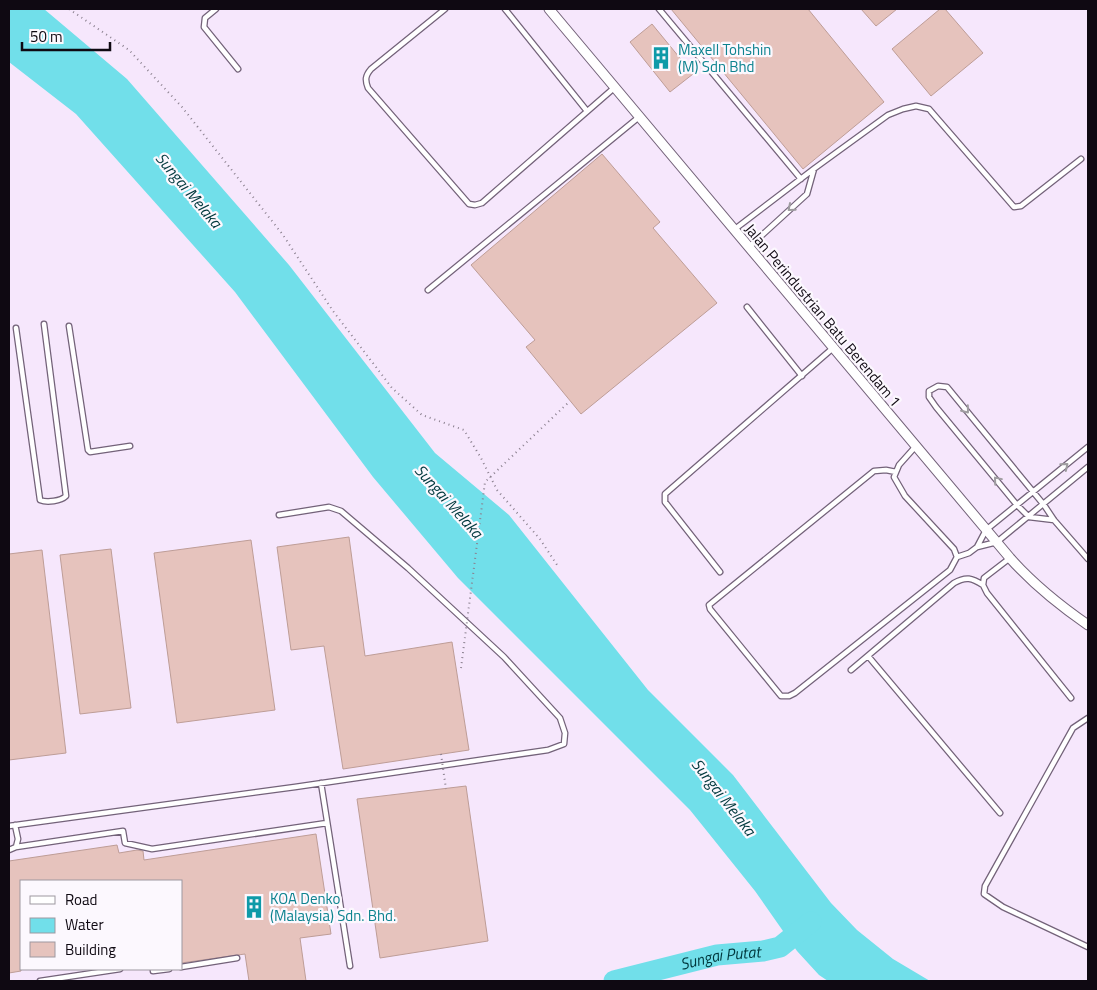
<svg xmlns="http://www.w3.org/2000/svg" width="1097" height="990" font-family="'Titillium Web',sans-serif">
<style>
.water{fill:#71dfea}
.lines{fill:none;stroke-linecap:round;stroke-linejoin:round}
.river{stroke:#71dfea;stroke-width:21}
.building{fill:#e6c3bd;stroke:#be9d97}
.lane-casing{stroke:#736279;stroke-width:7}
.street-casing{stroke:#736279;stroke-width:11}
.path{stroke:#8b808f;stroke-width:2;stroke-dasharray:1 4;stroke-linecap:butt}
.lane{stroke:#fff;stroke-width:4.5}
.street{stroke:#fff;stroke-width:9}
.path-bridge{stroke:#8b808f;stroke-width:2;stroke-dasharray:1 4;stroke-linecap:butt}
.oneway{stroke:#9f9da0}
.labels{text-anchor:middle;dominant-baseline:central;stroke-width:4.5;stroke-linejoin:round;paint-order:stroke}
.culture-label{font-size:15px;fill:#0d838f;stroke:#fcf8fe;text-anchor:start}
.street-label{font-size:15px;fill:#0f0912;stroke:#fcf8fe}
.water-label{font-size:16px;font-style:italic;fill:#00383d;stroke:#fcf8fe}
</style>
<rect width="100%" height="100%" fill="#f6e7fc"/>
<!-- water -->
<path class="water" d="M9,9H44L127,79L289,265L435,453L509,515L648,690L733,775L831,903L857,930L893,959L930,981H828L819,975L797,951L755,891L690,810L458,578L373,477L235,292L76,114L9,62Z"/>
<g class="lines">
<!-- river -->
<path class="river" id="s1" d="M614,981L717,955L763,951L780,947L811,922"/>
</g>
<!-- building -->
<path class="building" d="M671,9H808L884,102L803,169Z
M861,9H897L876,26Z
M940,9H945L983,53L931,96L892,49Z
M652,24L693,74L670,92L630,42Z
M602,154L660,222L653,228L717,303L581,414L526,347L535,340L471,265Z
M349,537L365,656L452,642L469,750L343,769L324,646L291,650L277,547Z
M251,540L275,710L177,723L154,553Z
M111,549L131,708L80,714L60,555Z
M42,550L66,753L9,760V554Z
M466,786L488,941L380,958L357,799Z
M316,834L331,934L300,938L306,981H249L245,954L181,963V881H21V971L9,973V861L117,845L119,853L137,850L143,851L144,860Z"/>
<g class="lines">
<defs>
<path id="lane" d="M216,9L205,18L204,27L238,69
M445,9L371,69C365,76 365,80 368,88L469,204L475,205L482,203L614,88
M505,9L587,111
M659,9L801,179
M735,229L815,168L888,115L903,109L916,106L929,109L1014,207L1021,206L1081,159
M749,247L807,194L814,169
M428,290L639,117
M747,307L802,376
M69,326L88,450L90,452L130,446
M16,328L40,500C47,503 61,501 66,496L44,324
M1088,447L986,530L977,547L997,542L1088,467
M896,472L886,470L874,471L709,605L710,609L781,696H789L795,693L950,570L957,557L954,549L905,496L894,477L899,465L916,446
M1054,520L1029,517L1017,505L936,407L929,397V391L938,386L947,387L1044,505L1054,520L1088,559
M957,557L969,553L977,547
M1010,558L984,578L983,585L987,593L1071,698
M720,572L665,502V494L833,348
M868,656L1000,813
M851,670L954,583C966,576 972,578 983,585
M1088,718L1073,728L985,886L984,894L1003,907L1088,947
M321,783L350,966
M9,826L295,787L548,750L564,744L565,733L560,718L504,657L408,568L341,511L329,507L279,515
M16,847L123,831L125,843L152,849L327,823
M9,850L16,847L18,839L15,825
M181,967L237,958
M153,969V971L169,969
M40,981L120,969"/>
<path id="street" d="M549,9L1010,558C1034,585 1059,605 1088,625"/>
</defs>
<!-- lane casing -->
<use href="#lane" class="lane-casing"/>
<!-- street casing -->
<use href="#street" class="street-casing"/>
<!-- path -->
<path class="path" d="M69,9L129,50L182,107L283,235L333,311L392,388L422,415L464,430L481,458L497,490L540,539L559,568"/>
<!-- lane -->
<use href="#lane" class="lane"/>
<!-- street -->
<use href="#street" class="street"/>
<!-- path-bridge -->
<path class="path-bridge" d="M461,668L485,482L570,401
M441,754L446,789"/>
</g>
<!-- one-way arrows -->
<defs><path id="oneway-chevron" d="M-2-3.5L2.5 0L-2 3.5" fill="none" stroke-width="1.6" stroke-linecap="round" stroke-linejoin="round" transform="scale(1.25)"/></defs>
<g class="oneway">
<use href="#oneway-chevron" transform="translate(791 208) rotate(139)"/>
<use href="#oneway-chevron" transform="translate(966 410) rotate(51)"/>
<use href="#oneway-chevron" transform="translate(1065 466) rotate(-39)"/>
<use href="#oneway-chevron" transform="translate(997 480) rotate(-130)"/>
</g>
<!-- icons -->
<defs>
<symbol id="building-bare" viewBox="-9 -9 18 18"><path d="M-4-6H4V6H1V3H-1V6H-4ZM-2.5-4.3h1.7v1.8h-1.7ZM.8-4.3h1.7v1.8H.8ZM-2.5-1h1.7V.8h-1.7ZM.8-1h1.7V.8H.8Z" fill="#0f9aa8" stroke="#fcf8fe" stroke-width="2.5" paint-order="stroke"/></symbol>
</defs>
<g fill-rule="evenodd">
<use href="#building-bare" x="645" y="42" width="32" height="32"/>
<use href="#building-bare" x="238" y="891" width="32" height="32"/>
</g>
<g class="labels">
<!-- culture labels -->
<g class="culture-label">
<text x="678" y="49">Maxell Tohshin<tspan x="678" dy="17">(M) Sdn Bhd</tspan></text>
<text x="270" y="898">KOA Denko<tspan x="270" dy="17">(Malaysia) Sdn. Bhd.</tspan></text>
</g>
<!-- street labels -->
<g class="street-label">
<text transform="translate(823 315) rotate(50)">Jalan Perindustrian Batu Berendam 1</text>
</g>
<!-- water labels -->
<g class="water-label">
<text transform="translate(189 190) rotate(50)">Sungai Melaka</text>
<text transform="translate(449 501) rotate(48)">Sungai Melaka</text>
<text transform="translate(724 797) rotate(52)">Sungai Melaka</text>
<text stroke="none"><textPath href="#s1" startOffset="109">Sungai Putat</textPath></text>
</g>
</g>
<!-- border -->
<rect width="1097" height="990" fill="none" stroke="#0f0912" stroke-width="20"/>
<!-- legend -->
<rect x="20" y="880" width="162" height="90" fill="#fcf8fe" stroke="#9d98a0"/>
<rect x="30" y="896" width="25" height="8" fill="#ffffff" stroke="#9d98a0"/>
<text x="65" y="905" font-size="15" fill="#0f0912">Road</text>
<rect x="30" y="918" width="25" height="15" fill="#71dfea" stroke="#9d98a0"/>
<text x="65" y="930" font-size="15" fill="#0f0912">Water</text>
<rect x="30" y="942" width="25" height="15" fill="#e6c3bd" stroke="#9d98a0"/>
<text x="65" y="955" font-size="15" fill="#0f0912">Building</text>
<!-- scale -->
<path d="M22 42v8h88v-8" fill="none" stroke="#0f0912" stroke-width="2.5"/>
<text x="30" y="42" font-size="15" fill="#0f0912" stroke="#fcf8fe" stroke-width="4" paint-order="stroke">50 m</text>
</svg>
